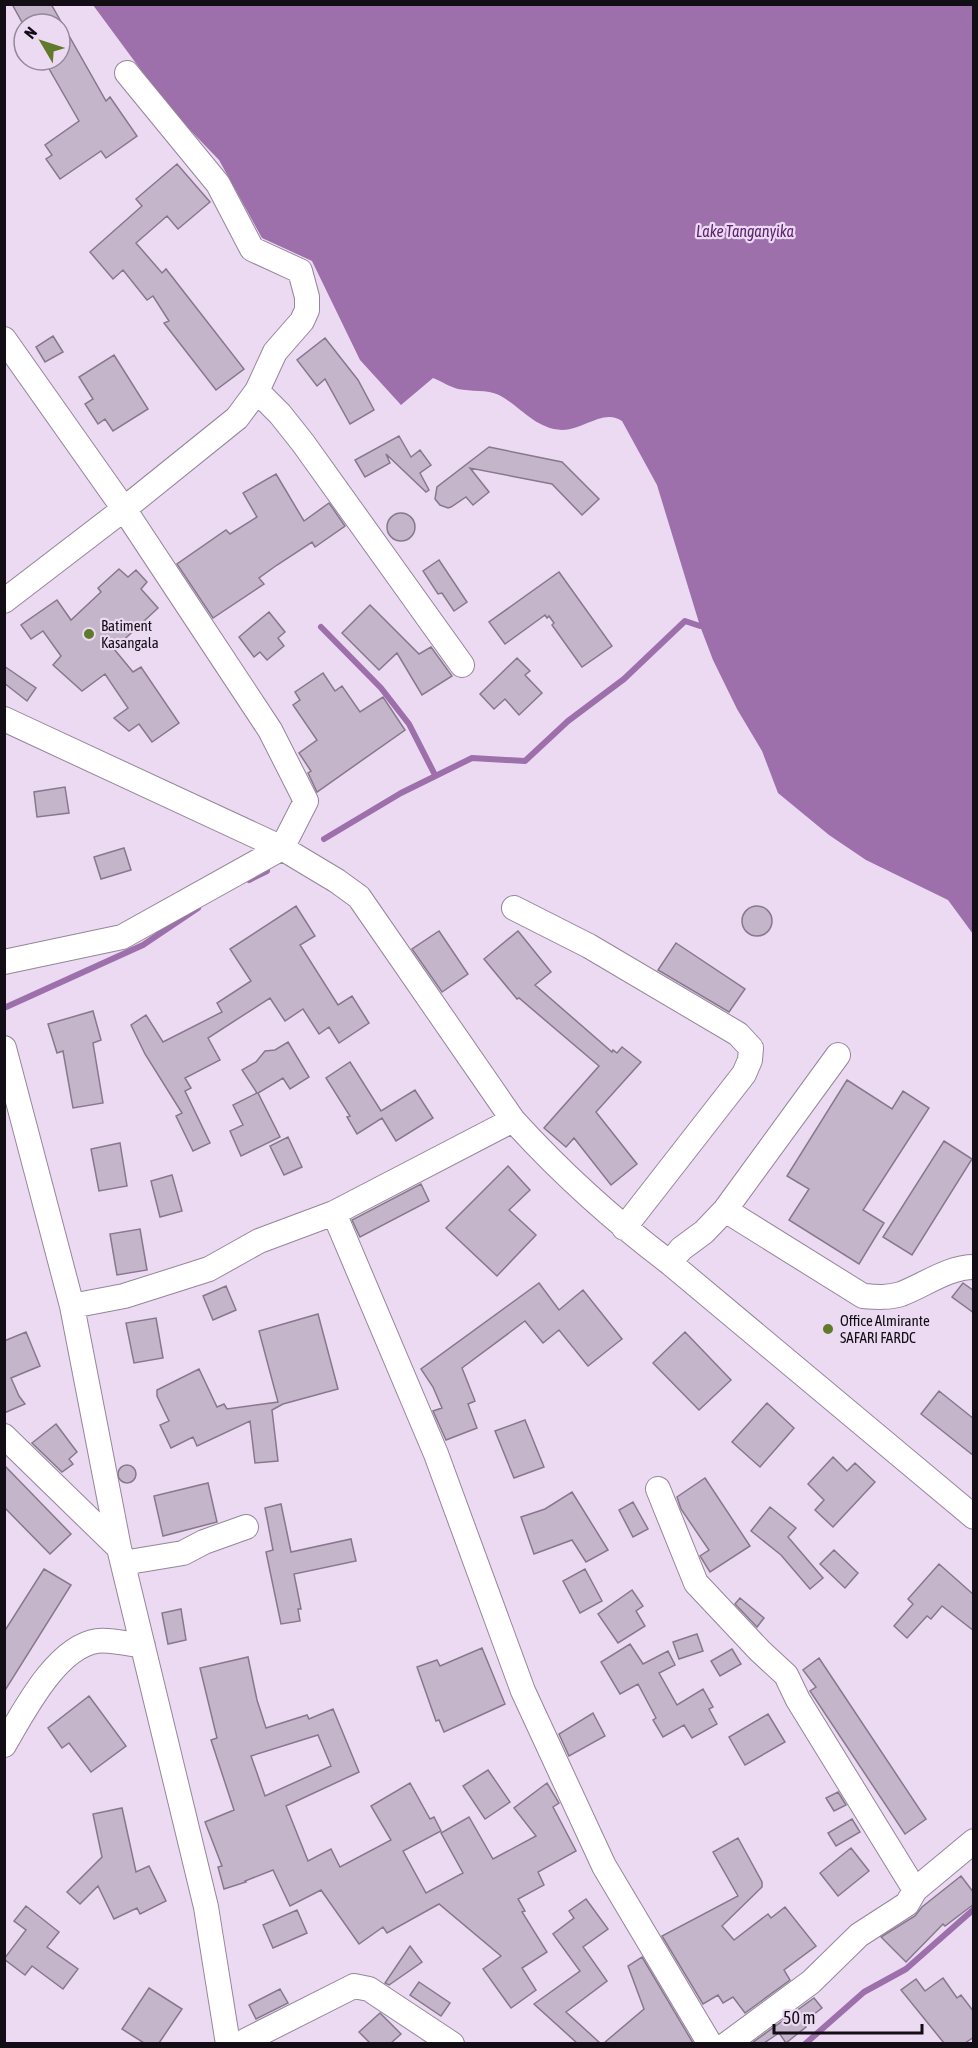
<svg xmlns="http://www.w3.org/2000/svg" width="978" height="2048" font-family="'Asap Condensed',sans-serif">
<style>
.water{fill:#9d70ac}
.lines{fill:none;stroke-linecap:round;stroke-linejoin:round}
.stream{stroke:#9d70ac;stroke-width:6}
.building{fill:#c5b5cb;stroke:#87788c;stroke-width:1.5;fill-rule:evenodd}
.minor-casing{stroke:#95869a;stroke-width:26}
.minor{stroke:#fff;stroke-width:24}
.poi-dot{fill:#60792b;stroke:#ebdaf1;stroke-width:2}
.labels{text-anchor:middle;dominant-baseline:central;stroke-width:4.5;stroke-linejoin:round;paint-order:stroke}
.poi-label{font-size:15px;fill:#130d15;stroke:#ebdaf1;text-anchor:start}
.water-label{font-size:16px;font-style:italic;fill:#5c236e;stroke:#ebdaf1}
</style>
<rect width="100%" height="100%" fill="#ebdaf1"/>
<!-- water -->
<path class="water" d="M93,5H973V934L948,900L866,860L829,835L778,793L762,751L737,709L713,660L700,626L657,485L622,421C604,408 583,430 562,430C535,429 520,406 499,395C487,389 471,392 458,389C450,387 441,381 433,378L401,405L360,360L312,261L262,238L219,160L169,108Z"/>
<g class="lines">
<!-- stream -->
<path class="stream" d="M321,627L381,688L409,724L435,775
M324,839L401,793L472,758L525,761L568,721L624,679L685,621L700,626
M249,880L267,871
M4,1008L143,945L198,908
M805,2044L864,1992L906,1969L974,1909"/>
</g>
<!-- building -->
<path class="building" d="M12,4H51L106,101L110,97L137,136L106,158L101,151L60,179L46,159L52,155L45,145L79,121L44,60H60V24H23Z
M177,164L210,202L178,229L167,216L136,243L162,273L166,269L244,369L216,390L164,323L169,321L153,296L147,300L123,270L113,279L90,252L142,206L136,199Z
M53,336L63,352L45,362L36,347Z
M325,338L358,380L374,410L350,424L325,379L317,386L297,360Z
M114,355L148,409L113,431L105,419L98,424L85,404L93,399L79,377Z
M399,436L411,457L420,450L431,465L420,473L429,490L426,492L386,454L390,463L365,477L355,460Z
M489,447L562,462L599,499L582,515L552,484L470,468L489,492L473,505L466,497L451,507L448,508L440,505L435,499L437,487Z
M276,474L304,521L329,503L345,526L315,547L312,542L277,565L259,578L264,584L213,618L177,564L226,530L230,534L257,517L243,493Z
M387 527a14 14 0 1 1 28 0a14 14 0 1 1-28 0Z
M439,560L467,602L454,611L442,593L438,594L423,571Z
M119,569L128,577L136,570L147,582L141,589L158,608L114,649L133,672L141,667L179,723L152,742L139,724L129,731L114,718L128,708L105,674L82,691L53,665L61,656L43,631L31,639L21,625L57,600L71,620L101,592L98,588Z
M559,572L612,646L582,667L552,625L554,623L549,616L547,618L545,615L505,644L489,622Z
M370,605L419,654L431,647L452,676L422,695L397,653L379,670L342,633Z
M269,612L285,632L278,638L284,646L267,660L260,652L254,657L239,637Z
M517,658L530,671L525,675L542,693L519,715L505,699L494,709L480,694Z
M4,666L36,688L27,701L4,683Z
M323,673L335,691L342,686L360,712L383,697L405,730L317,792L308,773L311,771L299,753L317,740L293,705L300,700L295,692Z
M65,787L69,813L37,817L34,792Z
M124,848L131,870L101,879L94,857Z
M296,906L315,936L300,945L338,1005L352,996L369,1023L339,1043L329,1027L319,1034L303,1009L285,1021L270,998L208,1038L220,1060L185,1078L191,1088L185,1091L210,1143L193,1151L176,1116L182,1113L145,1054L131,1025L146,1015L163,1042L222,1012L217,1003L251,981L230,949Z
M742 921a15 15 0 1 1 30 0a15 15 0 1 1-30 0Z
M439,931L468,974L442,992L412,949Z
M518,931L551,972L535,985L612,1052L613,1050L617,1053L622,1047L641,1062L596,1112L637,1164L611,1185L574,1138L566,1147L544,1128L599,1066L519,998L517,999L484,959Z
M676,943L745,989L729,1012L658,970Z
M93,1011L101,1040L93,1043L103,1103L73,1108L63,1051L57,1053L48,1024Z
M288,1042L309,1077L290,1089L283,1078L258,1093L280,1137L241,1156L230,1131L243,1125L233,1105L257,1093L242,1070L256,1062L265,1051L275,1050Z
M350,1062L381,1111L415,1090L433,1118L396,1141L382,1118L357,1134L347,1117L350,1116L326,1078Z
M847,1080L892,1109L903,1091L929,1108L863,1210L884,1223L859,1264L789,1220L809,1189L787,1176Z
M288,1137L302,1167L284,1175L270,1146Z
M944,1141L972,1159L912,1255L883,1237Z
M120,1143L127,1186L99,1191L91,1149Z
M508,1166L530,1190L509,1210L536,1235L497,1276L446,1228Z
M172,1175L182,1211L160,1217L151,1181Z
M421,1184L429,1201L360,1237L352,1220Z
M140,1229L147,1270L117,1275L110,1234Z
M539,1283L559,1310L583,1290L622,1339L588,1366L559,1330L543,1343L525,1321L462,1368L475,1401L468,1404L477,1428L446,1440L433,1411L442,1408L433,1387L421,1369Z
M963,1283L974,1291V1313L952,1297Z
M226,1286L236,1310L213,1320L203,1296Z
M318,1314L338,1389L283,1404L272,1410L278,1461L255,1463L250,1421L197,1446L193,1437L171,1448L160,1425L169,1421L157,1396V1390L199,1369L217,1407L224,1404L227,1409L278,1402L259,1331Z
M156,1318L163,1358L134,1363L126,1323Z
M26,1332L40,1366L11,1378L19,1396L25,1404L4,1413V1341Z
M685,1332L731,1380L699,1410L653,1363Z
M939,1391L974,1419V1456L921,1414Z
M767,1403L794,1428L760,1467L732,1442Z
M525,1420L544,1467L514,1478L495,1431Z
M56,1424L77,1452L69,1459L73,1464L62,1472L32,1443Z
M833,1457L847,1471L855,1463L875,1482L833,1527L815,1510L824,1500L808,1484Z
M118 1474a9 9 0 1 1 18 0a9 9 0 1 1-18 0Z
M4,1465L71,1534L50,1554L4,1507Z
M705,1478L750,1546L710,1572L700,1556L709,1550L681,1509L677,1497Z
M208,1483L217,1522L163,1536L154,1496Z
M572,1492L608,1550L586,1562L572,1540L534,1554L521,1517L545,1509Z
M633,1502L648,1529L633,1537L619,1510Z
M281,1504L291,1552L351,1539L356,1561L294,1574L301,1609H298L300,1621L281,1624L266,1552L273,1550L265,1508Z
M770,1507L796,1528L788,1537L823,1578L810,1589L781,1555L751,1531Z
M834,1550L858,1573L845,1588L820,1564Z
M939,1564L974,1595V1631L942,1606L931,1619L927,1616L907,1638L894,1626L913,1604L908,1599Z
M44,1569L71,1585L4,1692V1632Z
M585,1569L602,1601L580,1613L563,1581Z
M632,1590L643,1606L636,1611L645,1626L618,1643L598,1614Z
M740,1598L764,1618L757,1627L735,1604Z
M181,1609L186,1640L168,1644L162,1613Z
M697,1634L703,1651L679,1659L673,1642Z
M630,1644L643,1664L668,1651L675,1665L659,1673L677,1705L703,1689L713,1707L709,1709L717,1724L692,1738L684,1725L663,1737L653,1720L656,1718L638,1684L620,1694L601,1662Z
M482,1648L505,1704L444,1732L439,1720L436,1721L417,1667L437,1660L440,1666Z
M732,1649L741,1664L720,1676L711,1661Z
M248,1657L257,1700L266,1728L307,1715L309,1719L333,1709L359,1772L286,1806L308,1861L331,1849L340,1867L391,1840L371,1806L410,1783L430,1819L434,1817L441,1831L403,1851L426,1893L463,1873L441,1833L469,1817L493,1859L536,1836L514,1808L547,1783L559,1803L553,1807L576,1851L538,1872L544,1885L518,1899L525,1911L522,1912L547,1952L522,1968L536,1990L511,2008L483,1969L501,1956L439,1904L387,1933L383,1927L359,1944L321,1890L290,1906L273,1870L245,1881L246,1882L224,1889L218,1867L222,1866L205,1822L234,1810L211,1740L217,1738L200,1668ZM318,1735L331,1766L265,1796L251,1756Z
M819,1658L926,1819L905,1834L810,1691L816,1687L803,1670Z
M89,1696L126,1746L91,1772L69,1743L62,1748L48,1728Z
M593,1713L605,1736L569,1756L559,1734Z
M768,1714L785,1742L745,1765L729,1737Z
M488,1770L510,1802L485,1819L463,1786Z
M838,1792L846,1805L834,1811L826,1798Z
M122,1808L136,1872L149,1866L166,1901L140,1914L137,1908L114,1919L98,1886L80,1904L67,1892L102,1857L93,1814Z
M852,1819L860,1832L836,1846L828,1833Z
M738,1838L762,1882V1887L722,1926L734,1940L768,1914L771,1918L785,1907L816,1946L784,1970L790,1980L745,2013L733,1997L723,2003L718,1995L703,2004L662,1936L738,1896L713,1852Z
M851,1848L869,1871L838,1896L820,1873Z
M961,1876L974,1893V1904L945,1926L943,1924L906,1962L881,1937L915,1916L922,1907Z
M586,1899L608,1929L583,1947L607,1981L566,2012L600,2043H577L534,2004L580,1971L553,1934L574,1918L569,1911Z
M26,1906L59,1932L47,1947L78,1969L63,1989L32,1966L25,1975L4,1959L26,1930L14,1921Z
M297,1910L307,1933L273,1948L263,1925Z
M410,1946L422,1962L389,1985L385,1983Z
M642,1957L693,2043H604L644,2009L628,1966Z
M943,1978L957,1998L961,1995L974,2012V2037L965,2043H944L901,1990L916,1979L925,1991Z
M419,1982L450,2003L441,2016L410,1995Z
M149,1988L182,2009L159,2043H144L122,2029Z
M280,1989L288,2003L256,2019L249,2005Z
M814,1998L822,2008L803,2023L806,2027L786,2043L779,2033L764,2043H752Z
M380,2013L401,2034L391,2043H370L359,2032Z"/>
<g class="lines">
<defs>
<path id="minor" d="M4,339L124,509L270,730L306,801L282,848L122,937L4,962
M257,391L280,414L303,443L462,665
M4,601L124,509L237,418L257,391L275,352L302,321L307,310V297L300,271L252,249L218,184L127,73
M4,719L282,848L337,881L359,897L513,1120C561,1173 613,1220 670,1263L974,1517
M514,908L589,946L738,1034L751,1048L750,1060L744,1074L624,1228
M4,1048L72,1306L119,1548L206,1907L228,2044
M725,1210L863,1296C876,1297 889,1298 901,1294C925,1285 948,1267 974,1267
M334,1213L436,1454L523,1691L604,1866L710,2044
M670,1263L681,1249L704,1232L725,1210L838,1055
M72,1306L124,1296L209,1269L259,1241L334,1213L513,1120
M4,1436L119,1548
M658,1489L696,1583L760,1651L786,1675L798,1700L915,1890
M123,1563L183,1553L204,1542L246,1527
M4,1745C23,1713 56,1647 97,1641C109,1639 130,1644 143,1646
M239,2044L354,1986L369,1989L452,2044
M727,2044L811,1982L859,1935L907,1904L915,1890L974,1841"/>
</defs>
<!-- minor casing -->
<use href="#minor" class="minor-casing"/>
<!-- minor -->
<use href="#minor" class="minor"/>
</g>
<!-- markers -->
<g class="poi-dot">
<circle cx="89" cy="634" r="6"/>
<circle cx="828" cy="1329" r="6"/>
</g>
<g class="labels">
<!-- poi labels -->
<g class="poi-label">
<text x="101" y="625">Batiment<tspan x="101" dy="17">Kasangala</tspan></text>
<text x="840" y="1320">Office Almirante<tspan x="840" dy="17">SAFARI FARDC</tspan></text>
</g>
<!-- water labels -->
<g class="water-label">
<text x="745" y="231">Lake Tanganyika</text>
</g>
</g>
<!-- border -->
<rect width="978" height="2048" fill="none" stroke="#130d15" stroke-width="12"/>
<!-- north arrow -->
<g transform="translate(42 42) rotate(309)"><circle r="28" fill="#ebdaf1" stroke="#958899" stroke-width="1.5"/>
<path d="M0-4.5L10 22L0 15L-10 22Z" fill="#60792b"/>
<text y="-9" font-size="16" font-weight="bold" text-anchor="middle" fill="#130d15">N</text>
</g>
<!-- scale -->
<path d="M774 2024v9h148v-9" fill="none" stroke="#130d15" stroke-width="3"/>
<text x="783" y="2024" font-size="18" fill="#130d15" stroke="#ebdaf1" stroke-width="4.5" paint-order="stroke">50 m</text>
</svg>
